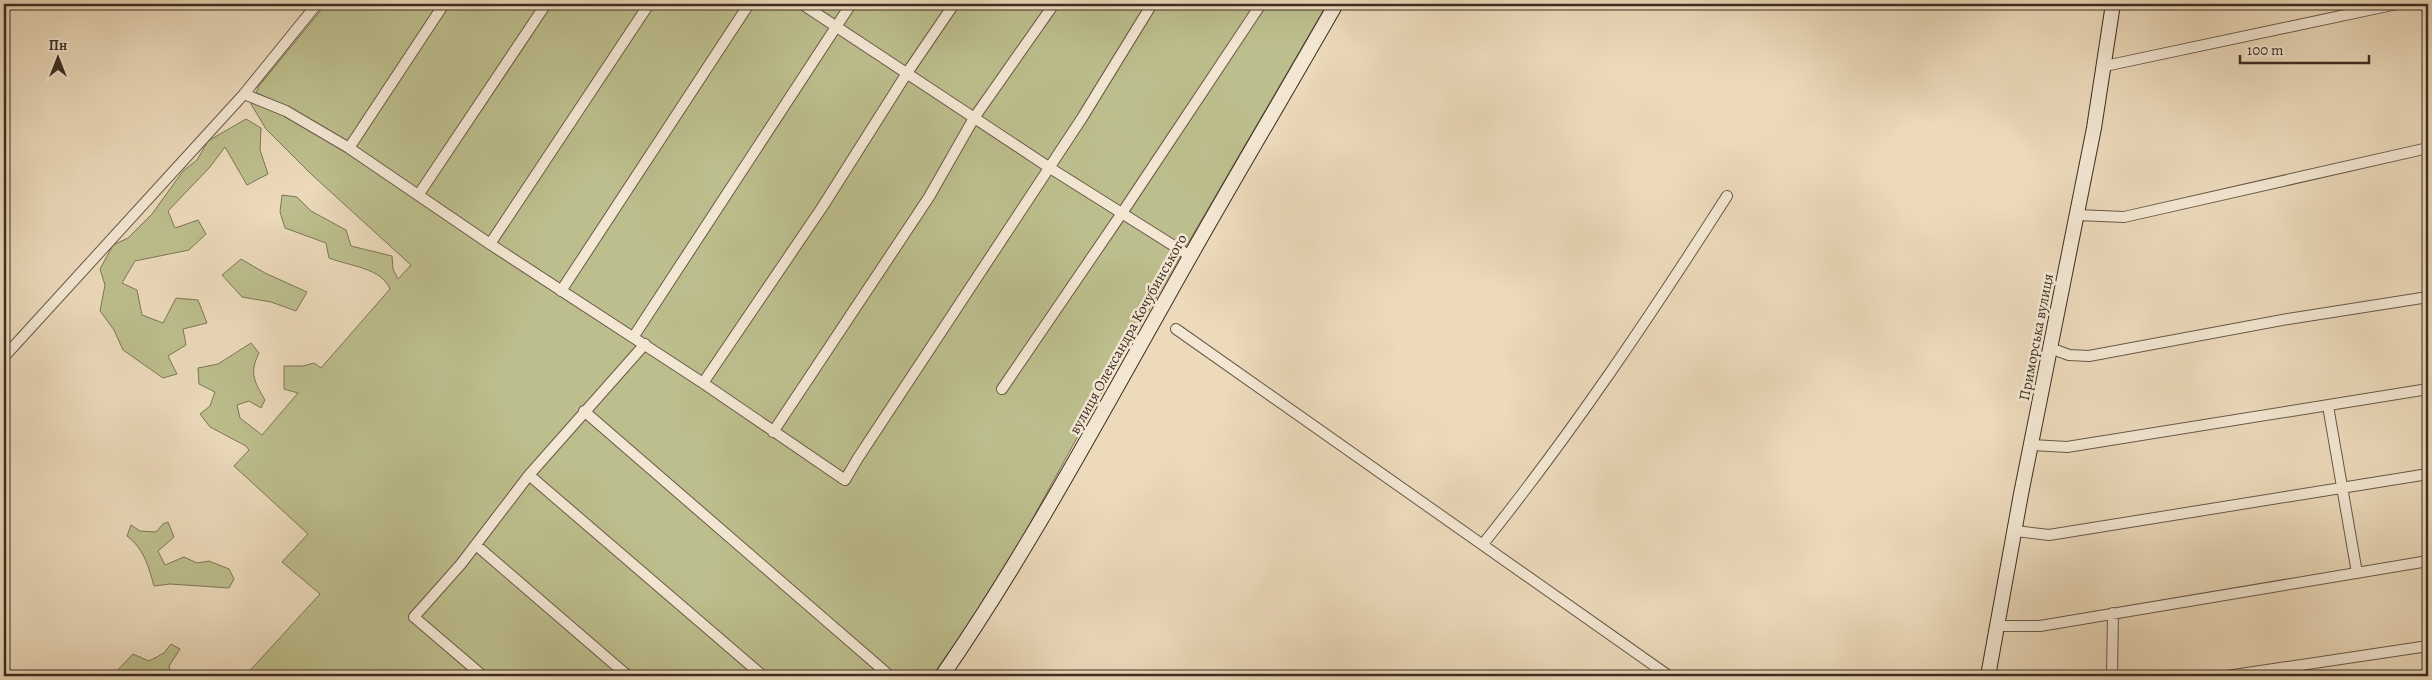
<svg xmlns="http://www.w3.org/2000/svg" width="2432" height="680" font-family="Alegreya,serif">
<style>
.green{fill:#bdbe8d;stroke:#7c7658}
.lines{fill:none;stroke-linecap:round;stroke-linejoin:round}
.street-casing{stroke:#685948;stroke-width:12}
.secondary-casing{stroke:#3c2e22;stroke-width:16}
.street{stroke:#f3e7d3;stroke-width:10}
.secondary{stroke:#f3e7d3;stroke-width:14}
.labels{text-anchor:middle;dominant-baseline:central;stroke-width:5;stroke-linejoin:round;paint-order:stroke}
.street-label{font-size:15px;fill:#3c2e22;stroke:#f3e7d3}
</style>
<rect width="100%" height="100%" fill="#ecdabb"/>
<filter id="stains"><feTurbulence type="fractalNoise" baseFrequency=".004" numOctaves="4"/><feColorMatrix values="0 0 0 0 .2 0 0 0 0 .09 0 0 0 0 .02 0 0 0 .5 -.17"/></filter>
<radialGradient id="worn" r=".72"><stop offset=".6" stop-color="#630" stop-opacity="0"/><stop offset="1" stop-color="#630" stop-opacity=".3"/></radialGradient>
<!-- green -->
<path class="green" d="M326,4H1327L1112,374L1022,538L966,628L932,676H245L320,594L282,562L308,534L234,466L249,450L246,446L210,427L200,414L210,406L215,392L199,384L198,368L218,364L251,343L259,353C249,373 254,381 265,400L261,408L249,401L237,405L240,418L262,435L298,393L284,389V366H303L314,363L321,368L390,289C382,268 349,266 329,258L326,243L285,228L280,212L282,195L297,197L311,211L346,230L351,246L392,256L393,269L398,279L411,265L311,174L266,129L251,104L259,86Z
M246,119L261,128L260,150L268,174L247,185L225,147L210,167L168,211L175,228L198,220L206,234L189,250L135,261L122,283L137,290L142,315L163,323L176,298L198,300L207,323L183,329L186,345L168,356L177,374L163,378L123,350L114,330L100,311L105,285L100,269L113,245L128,238L152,214L183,171L197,160L208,141Z
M241,259L265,273L307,292L296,311L271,302L242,297L222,275Z
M168,522L174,537L158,551L165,565L184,557L197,563L209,561L229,569L234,579L229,588L170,584L154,586C148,565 144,549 127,536L131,525L140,531L156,532L163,524Z
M171,644L180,649L169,666L171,676H159L139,672L131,676H112L133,654L149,661L164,653Z"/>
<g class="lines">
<defs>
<path id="street" d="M802,4L1050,168L1190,256
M2105,66L2397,4
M244,94L286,111L349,148L490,244L703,383L845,480L858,458L1082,118L1152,4
M349,148L444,4
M419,194L546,4
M2077,215L2124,217L2428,148
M490,244L649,4
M561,291L749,4
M1176,329L1669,676
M634,336L851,4
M2050,348L2069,355L2089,356L2288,319L2428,297
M4,357L244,94L317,4
M703,383L823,206L907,73L954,4
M1002,389L1122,213L1261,4
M2328,406L2357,573
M584,411L890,676
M773,432L929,197L974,118L1054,4
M2032,445L2067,447L2428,389
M529,475L763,676
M2016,531L2049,535L2428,474
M1483,544C1572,433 1651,315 1727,196
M476,545L628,676
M1997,626H2040L2428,561
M483,676L414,617L461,564L529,475L645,344
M2112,676L2113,613
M2227,676L2428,646"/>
<path id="secondary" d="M942,676C1024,557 1093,429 1164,303C1220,202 1279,104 1336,4
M1988,676L2021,494L2094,128L2113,4"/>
</defs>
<!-- street casing -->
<use href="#street" class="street-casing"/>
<!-- secondary casing -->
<use href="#secondary" class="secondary-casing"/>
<!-- street -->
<use href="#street" class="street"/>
<!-- secondary -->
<use href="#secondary" class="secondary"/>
</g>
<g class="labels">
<!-- street labels -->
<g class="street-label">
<text transform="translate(1128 334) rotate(-61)">вулиця Олександра Кочубинського</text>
<text transform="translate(2036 337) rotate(-79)">Приморська вулиця</text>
</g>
</g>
<!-- margin -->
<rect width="2432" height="680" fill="none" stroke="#ecdabb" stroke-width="20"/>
<rect x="5" y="5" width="2422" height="670" fill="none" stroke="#3c2e22" stroke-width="2.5"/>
<rect x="10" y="10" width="2412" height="660" fill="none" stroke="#3c2e22"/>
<!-- north arrow -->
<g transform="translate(58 58)" stroke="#f3e7d3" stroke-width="4" paint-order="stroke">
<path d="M0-4L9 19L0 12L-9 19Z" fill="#3c2e22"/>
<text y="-8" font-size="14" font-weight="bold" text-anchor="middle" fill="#3c2e22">Пн</text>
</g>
<!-- scale -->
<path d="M2240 55v8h129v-8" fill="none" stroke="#3c2e22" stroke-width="2.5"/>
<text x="2247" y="55" font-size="15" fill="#3c2e22" stroke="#f3e7d3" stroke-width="4" paint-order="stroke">100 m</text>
<rect width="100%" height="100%" filter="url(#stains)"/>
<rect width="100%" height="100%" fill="url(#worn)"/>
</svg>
